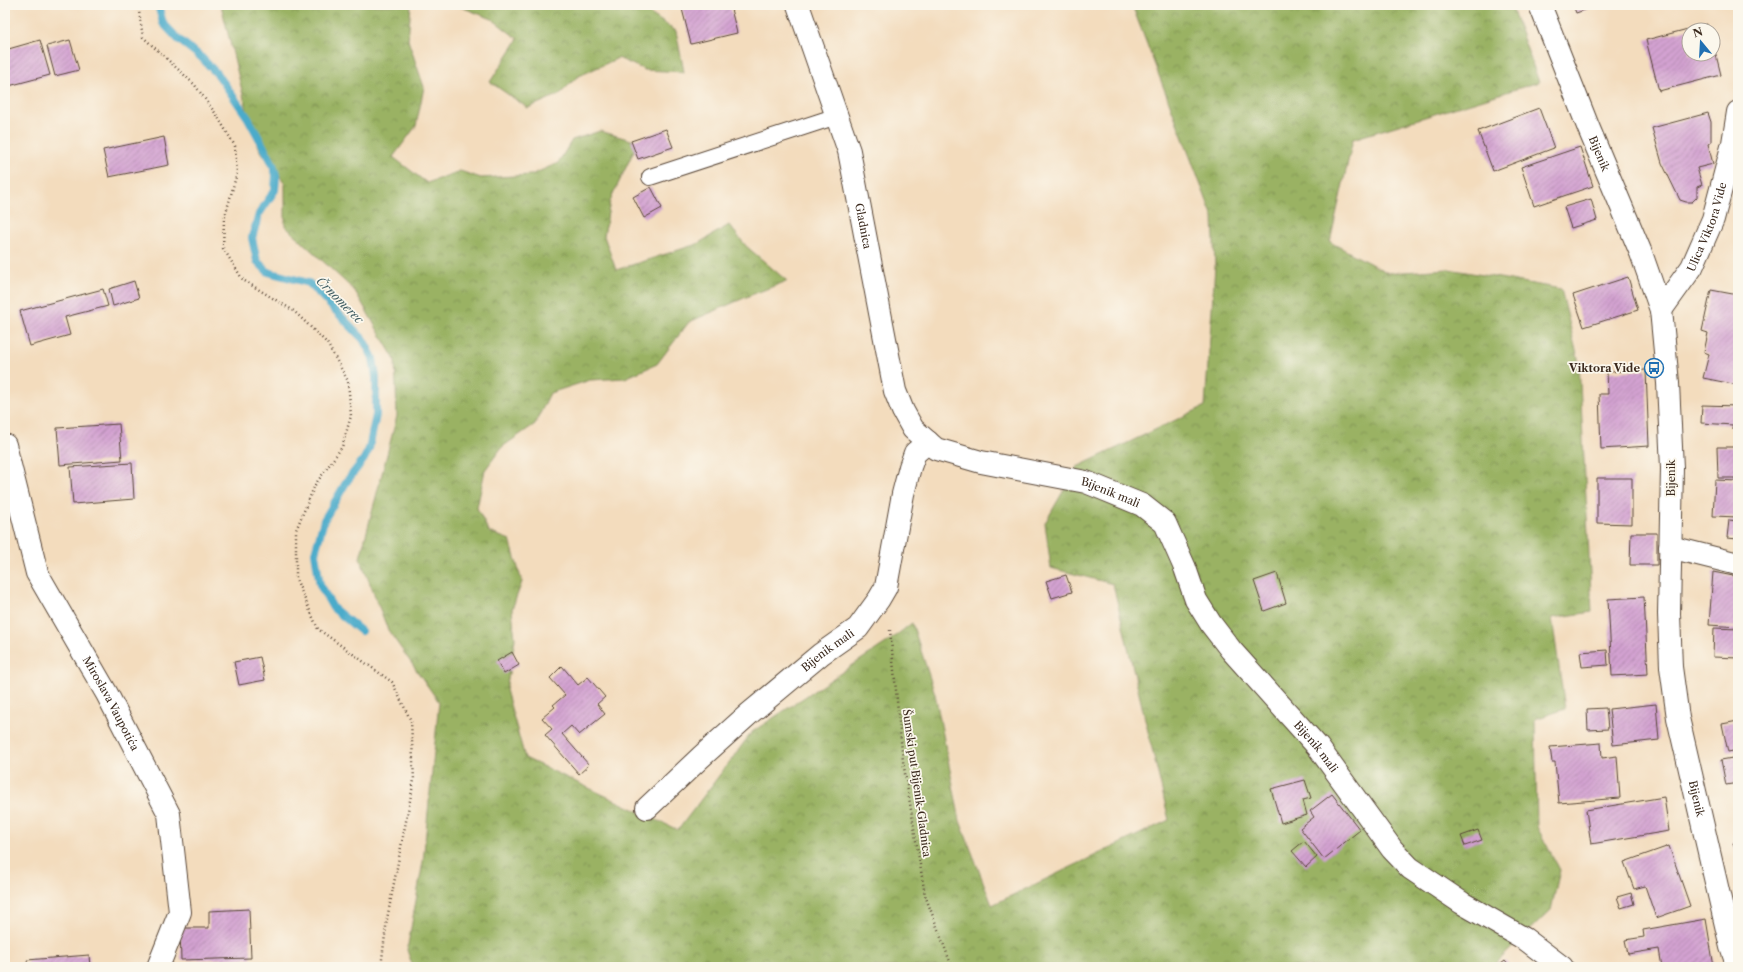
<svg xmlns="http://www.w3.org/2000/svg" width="1743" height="972" font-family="'Libre Caslon Text',serif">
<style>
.forest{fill:url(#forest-crowns);stroke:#6a6e41}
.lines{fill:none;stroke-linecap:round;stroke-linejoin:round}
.stream{stroke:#4babca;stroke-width:8}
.building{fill:url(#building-hatch)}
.lane-casing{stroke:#574536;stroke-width:18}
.street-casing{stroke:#574536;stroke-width:24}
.secondary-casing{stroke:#574536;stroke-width:24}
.path{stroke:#574536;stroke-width:2.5;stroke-dasharray:1 3;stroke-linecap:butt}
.lane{stroke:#fff;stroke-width:16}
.street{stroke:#fff;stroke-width:22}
.secondary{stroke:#fff;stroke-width:22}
.labels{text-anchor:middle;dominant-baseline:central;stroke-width:3.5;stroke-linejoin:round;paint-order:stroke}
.street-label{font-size:11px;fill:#3b2a1e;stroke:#fbf7ec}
.poi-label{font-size:11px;font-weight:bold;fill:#3b2a1e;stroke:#fbf7ec;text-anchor:end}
.water-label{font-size:12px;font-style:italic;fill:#415e63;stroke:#fbf7ec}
</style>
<defs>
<pattern id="forest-crowns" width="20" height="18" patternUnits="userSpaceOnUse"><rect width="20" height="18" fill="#9ab264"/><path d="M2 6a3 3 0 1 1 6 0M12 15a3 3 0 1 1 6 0" fill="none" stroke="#7f9152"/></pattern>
<pattern id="building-hatch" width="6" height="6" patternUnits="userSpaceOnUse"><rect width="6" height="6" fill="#d3a2d1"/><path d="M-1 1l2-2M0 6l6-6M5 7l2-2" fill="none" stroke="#ac84a9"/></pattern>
</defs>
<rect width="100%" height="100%" fill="#fbf7ec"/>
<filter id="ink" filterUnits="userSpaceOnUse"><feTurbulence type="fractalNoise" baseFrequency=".025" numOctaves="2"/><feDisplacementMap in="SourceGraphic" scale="8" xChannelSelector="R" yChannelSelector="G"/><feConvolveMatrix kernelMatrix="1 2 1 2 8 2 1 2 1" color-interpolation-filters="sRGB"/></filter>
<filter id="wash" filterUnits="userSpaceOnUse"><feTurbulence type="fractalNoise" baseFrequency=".012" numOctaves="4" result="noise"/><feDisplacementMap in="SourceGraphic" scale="16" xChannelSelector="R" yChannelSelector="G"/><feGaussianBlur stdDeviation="0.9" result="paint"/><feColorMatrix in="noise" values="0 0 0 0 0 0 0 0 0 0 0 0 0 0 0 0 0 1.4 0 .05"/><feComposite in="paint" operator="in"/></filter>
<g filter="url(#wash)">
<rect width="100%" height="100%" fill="#f3dcbd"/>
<!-- forest -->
<path class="forest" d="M221,5H411L408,40L424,87L416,126L393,157L427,183L460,171L481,178L531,175L558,163L572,140L600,131L638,142L610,201L604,236L616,270L697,244L729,225L746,246L787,281L751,295L689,322L657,364L625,378L590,380L550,393L535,424L502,447L485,470L477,508L489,532L510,540L522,582L512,609L515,639L506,690L525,758L678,830L752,732L889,641L912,623L935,694L960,821L992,905L1169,820L1113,584L1051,568L1045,523L1077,467L1205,406L1215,267L1213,217L1132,5H1511L1539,82L1353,139L1330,242L1388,273L1449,269L1561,289L1579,363L1592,612L1552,618L1565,709L1535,719L1537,827L1560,870L1551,910L1492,967H413L407,950L423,862L439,702L388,630L360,558L397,416L395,360L355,291L285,226V183L260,150L247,111Z
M456,5H637L676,31L684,72L645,70L618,58L577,77L560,94L528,108L490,82L518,39L492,19Z"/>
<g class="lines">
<!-- stream -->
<path class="stream" d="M158,5L163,23L178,39L201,57L219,76L248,118L273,164L276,175L275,190L259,214L252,238L257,261L268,272L309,283L363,339L373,358L376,377V415L369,449L364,459L347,481L324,520L315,553L320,585L333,608L361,631"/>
</g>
<g id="blocks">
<!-- building -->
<path class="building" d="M681,5H730L737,33L691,44Z
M1573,5H1596V6L1576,13Z
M1707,24L1709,30H1689V54H1713L1714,47L1721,75L1659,91L1646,40Z
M40,40L50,75L5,87V50Z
M70,40L79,70L55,76L47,46Z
M1539,108L1554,148L1493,171L1478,131Z
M1708,113L1711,122V142L1708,144L1713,164L1697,168L1702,185L1697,187V197L1692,202H1686L1680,200L1662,163L1652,128Z
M666,129L673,147L638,159L631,141Z
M164,137L169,165L109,177L103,150Z
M1580,147L1593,186L1534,206L1521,167Z
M651,187L662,208L644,218L633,197Z
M1591,199L1597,220L1571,228L1564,207Z
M1628,277L1638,310L1584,327L1573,295Z
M134,281L139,298L113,306L109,289Z
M103,289L108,306L65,317L70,335L30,346L20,311Z
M1711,290L1738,295V385L1703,378L1709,354L1704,352L1708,333L1702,331Z
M1646,370L1649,446L1601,449L1599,394H1608L1607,372Z
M1702,405L1738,406V429L1732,428L1733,425L1701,423Z
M119,424L122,460L60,465L57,428Z
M1717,447H1738V478H1718Z
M132,463L134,499L73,504L70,467Z
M1597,478H1632V524L1597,523Z
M1715,480L1738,481V517L1713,516Z
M1729,520L1738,521V539L1727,538Z
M1631,533H1657V565H1630Z
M1713,572L1738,577V627L1709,625Z
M1277,573L1286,603L1264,611L1254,581Z
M1066,575L1072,592L1052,598L1046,581Z
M1644,597L1648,674L1612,676L1608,599Z
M1714,628L1738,629V658L1713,657Z
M1607,650L1608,665L1582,667L1580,652Z
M512,652L519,665L504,674L497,661Z
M260,657L265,680L239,685L234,662Z
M562,666L578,685L588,677L605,697L597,704L605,714L579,735L571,726L562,734L589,765L579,774L545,735L552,729L542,718L555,707L553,705L565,695L550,678Z
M1656,704L1659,740L1613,745L1609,709Z
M1606,708L1608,729L1588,730L1587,709Z
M1738,721V750L1728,752L1722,724Z
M1601,743L1602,758L1617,756L1620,798L1559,803L1555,762H1552L1550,747Z
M1738,757V783L1726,785L1721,760Z
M1305,780L1311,798L1303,800L1307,815L1281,823L1271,789Z
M1332,794L1360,830L1324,859L1300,828L1314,817L1310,811Z
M1664,797L1669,831L1591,844L1586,810Z
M1478,830L1482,840L1465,846L1461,836Z
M1304,841L1317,857L1306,867L1292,851Z
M1738,841V858L1733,843Z
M1669,846L1690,906L1656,918L1645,886L1634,889L1624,862Z
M1631,893L1634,904L1621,908L1617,897Z
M249,909L251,958L181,960L180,928H209V911Z
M1706,919L1714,967H1662L1659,949L1628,954L1625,940L1644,937L1643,930Z
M89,955L90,967H28L27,960Z
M1505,961L1510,967H1497Z"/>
</g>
</g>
<g filter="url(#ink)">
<use href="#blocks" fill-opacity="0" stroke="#574536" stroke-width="1"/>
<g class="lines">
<defs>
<path id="lane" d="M650,177L837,116"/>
<g id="street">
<path id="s1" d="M798,5L849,151L895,391L903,411L913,429L936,449L981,462L1086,482L1142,505L1165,523L1185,568L1196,600L1211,624L1231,650L1318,747L1392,849L1410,868L1462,903L1525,939L1562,967"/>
<path id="s2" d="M1661,310L1692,267L1713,219L1733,143L1738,112"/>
<path id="s3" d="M5,445L37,573L107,694L169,814L180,912L158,967"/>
<path d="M1670,547L1738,564"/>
<path id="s4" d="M647,808L701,757L750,713L821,654L858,628L879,599L886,587L903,494L910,467L915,453L928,442"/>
</g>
<g id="secondary">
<path id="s5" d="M1540,5L1589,129L1641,253L1661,310L1668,383L1672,468L1669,614L1671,667L1678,718L1731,947L1738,967"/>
</g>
</defs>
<!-- lane casing -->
<use href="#lane" class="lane-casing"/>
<!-- street casing -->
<use href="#street" class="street-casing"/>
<!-- secondary casing -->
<use href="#secondary" class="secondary-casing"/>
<!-- path -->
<path class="path" d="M138,5L143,37L194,84L216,114L235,146L237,173L224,220L223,248L243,280L294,311L327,343L348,381L351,416L342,447L315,485L296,530V579L318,629L392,682L411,721L414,780L387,919L381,967
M890,630L903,761L925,895L952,967"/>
<!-- lane -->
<use href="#lane" class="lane"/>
<!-- street -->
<use href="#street" class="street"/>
<!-- secondary -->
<use href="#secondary" class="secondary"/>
</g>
</g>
<!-- icons -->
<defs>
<symbol id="bus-ring" viewBox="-11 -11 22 22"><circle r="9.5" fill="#fbf7ec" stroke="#1f6fb2" stroke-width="1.5"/><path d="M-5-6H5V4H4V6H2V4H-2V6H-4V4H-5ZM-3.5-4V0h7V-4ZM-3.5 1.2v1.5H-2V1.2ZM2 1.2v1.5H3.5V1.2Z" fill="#1f6fb2"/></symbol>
</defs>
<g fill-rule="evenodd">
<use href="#bus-ring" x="1643" y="357" width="22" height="22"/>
</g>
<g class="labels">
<!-- street labels -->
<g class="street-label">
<text stroke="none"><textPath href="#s5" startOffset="160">Bijenik</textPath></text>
<text stroke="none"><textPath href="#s1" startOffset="231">Gladnica</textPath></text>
<text stroke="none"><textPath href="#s2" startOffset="96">Ulica Viktora Vide</textPath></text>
<text transform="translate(1671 478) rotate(-90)">Bijenik</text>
<text stroke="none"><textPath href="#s1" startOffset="652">Bijenik mali</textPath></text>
<text stroke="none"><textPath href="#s4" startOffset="240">Bijenik mali</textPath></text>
<text stroke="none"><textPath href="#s3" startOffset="282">Miroslava Vaupotića</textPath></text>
<text stroke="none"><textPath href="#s1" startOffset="988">Bijenik mali</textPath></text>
<text transform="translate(917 783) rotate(82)">Šumski put Bijenik-Gladnica</text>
<text stroke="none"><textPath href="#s5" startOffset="820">Bijenik</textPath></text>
</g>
<!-- poi labels -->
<g class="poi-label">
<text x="1640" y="368">Viktora Vide</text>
</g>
<!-- water labels -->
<g class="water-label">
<text transform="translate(340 300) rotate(45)">Črnomerec</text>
</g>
</g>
<!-- margin -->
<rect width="1743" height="972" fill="none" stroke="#fbf7ec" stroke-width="20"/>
<!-- north arrow -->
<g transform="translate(1701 42) rotate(342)"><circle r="19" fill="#fbf7ec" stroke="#aea59a"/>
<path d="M0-3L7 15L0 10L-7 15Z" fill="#1f6fb2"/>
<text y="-6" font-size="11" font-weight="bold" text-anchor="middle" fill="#3b2a1e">N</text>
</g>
</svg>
